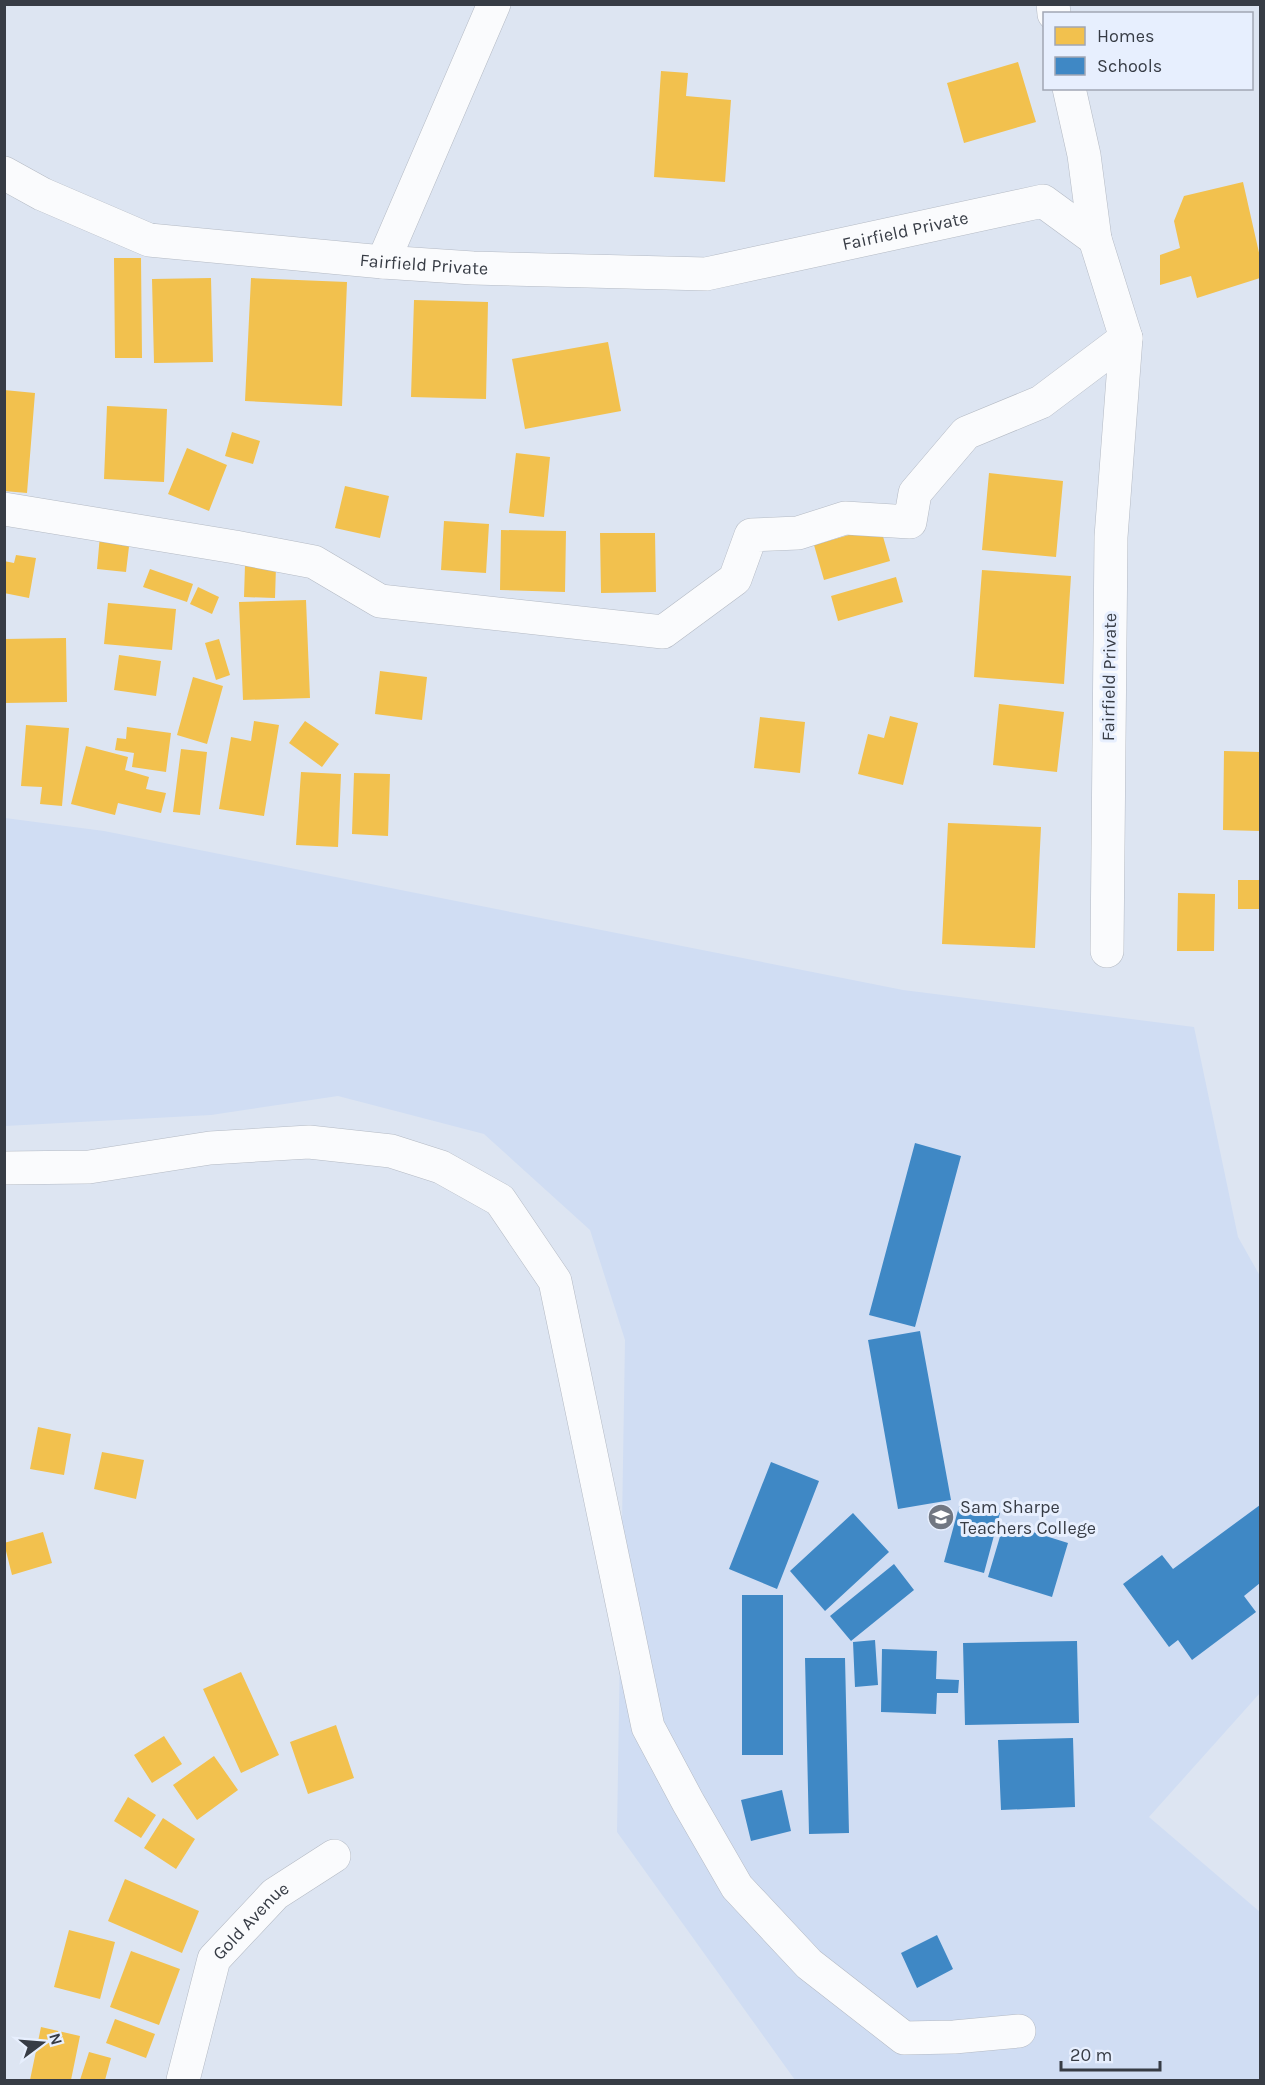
<svg xmlns="http://www.w3.org/2000/svg" width="1265" height="2085" font-family="Karla,sans-serif">
<style>
.built{fill:#d0ddf3}
.homes{fill:#f2c14e}
.schools{fill:#3f88c5}
.lines{fill:none;stroke-linecap:round;stroke-linejoin:round}
.minor-casing{stroke:#b4bac4;stroke-width:34}
.minor{stroke:#fafbfd;stroke-width:33}
.labels{text-anchor:middle;dominant-baseline:central;stroke-width:6;stroke-linejoin:round;paint-order:stroke}
.street-label{font-size:18px;fill:#373c45;stroke:#e7effe}
.poi-label{font-size:18px;fill:#373c45;stroke:#e7effe;text-anchor:start}
</style>
<rect width="100%" height="100%" fill="#dde5f2"/>
<!-- built -->
<path class="built" d="M5,818L104,831L903,990L1194,1027L1238,1237L1260,1276V1693L1149,1817L1260,1912V2080H795L617,1832L625,1340L590,1230L484,1134L338,1096L211,1115L5,1126Z"/>
<!-- homes -->
<path class="homes" d="M1018,62L1036,122L964,143L947,83Z
M661,71L688,73L686,96L731,100L725,182L654,177Z
M1243,182L1260,257V278L1197,298L1191,276L1160,285V255L1180,248L1174,221L1184,196Z
M114,258H141L142,358H115Z
M211,278L213,362L154,363L152,279Z
M251,278L347,282L342,406L245,401Z
M414,300L488,302L486,399L411,397Z
M608,342L621,411L525,429L512,359Z
M4,390L35,393L27,493L4,491Z
M107,406L167,409L164,482L104,479Z
M232,432L260,441L253,464L225,456Z
M187,448L227,465L209,511L168,494Z
M516,453L550,457L544,517L509,513Z
M989,473L1063,481L1056,557L982,550Z
M345,486L389,496L380,538L335,528Z
M444,521L489,524L486,573L441,570Z
M880,526L890,561L824,580L814,545Z
M501,530L566,531L565,592L500,590Z
M600,533H655L656,592L601,593Z
M100,535L130,538L126,572L97,569Z
M16,555L36,558L29,598L4,593V561L14,563Z
M245,565L276,566L275,598L244,597Z
M150,569L193,584L187,602L143,587Z
M982,570L1071,576L1064,684L974,677Z
M896,577L903,602L838,621L831,596Z
M198,587L219,597L212,614L190,604Z
M306,600L310,698L243,700L239,602Z
M108,603L176,609L172,650L104,644Z
M66,638L67,702L4,703V639Z
M219,639L230,675L216,680L205,643Z
M119,655L161,661L156,696L114,690Z
M380,671L427,677L422,720L375,714Z
M193,677L223,686L207,744L177,735Z
M999,704L1064,712L1057,772L993,765Z
M890,716L918,723L903,785L858,774L868,734L884,738Z
M760,717L805,722L800,773L754,768Z
M254,721L279,725L264,816L219,809L231,737L251,741Z
M305,721L339,744L322,767L289,743Z
M26,725L69,728L62,806L40,804L42,787L21,786Z
M127,727L171,733L166,772L132,767L134,753L115,750L117,738L126,739Z
M86,746L128,757L125,770L149,777L146,789L166,793L161,813L118,803L115,815L71,804Z
M181,749L207,752L200,815L173,812Z
M1224,751L1260,752V831L1223,830Z
M301,772L341,774L338,847L296,845Z
M354,773L390,774L388,836L352,834Z
M948,823L1041,827L1035,948L942,944Z
M1238,880H1260V909H1238Z
M1178,893L1215,894L1214,951H1177Z
M38,1427L71,1434L64,1475L30,1469Z
M102,1452L144,1460L136,1499L94,1489Z
M43,1532L52,1563L12,1575L4,1543Z
M241,1672L279,1755L241,1773L203,1689Z
M336,1725L354,1778L308,1794L290,1742Z
M164,1736L182,1764L152,1783L134,1755Z
M214,1756L238,1790L197,1820L173,1785Z
M128,1797L156,1815L141,1838L114,1821Z
M163,1818L195,1839L176,1869L144,1848Z
M125,1879L199,1911L182,1953L108,1921Z
M69,1930L115,1942L100,1999L54,1987Z
M131,1951L180,1969L159,2025L110,2007Z
M115,2019L155,2034L146,2058L106,2043Z
M41,2027L80,2036L71,2080H30Z
M89,2052L111,2058L105,2080H80Z"/>
<!-- schools -->
<path class="schools" d="M915,1143L961,1156L915,1327L869,1315Z
M920,1331L951,1500L898,1509L868,1340Z
M771,1462L819,1481L777,1589L729,1569Z
M960,1503L1000,1513L984,1573L944,1562Z
M1260,1505V1583L1244,1596L1256,1612L1192,1660L1178,1640L1169,1647L1123,1584L1162,1555L1173,1569Z
M853,1513L889,1552L825,1611L790,1571Z
M1004,1523L1068,1543L1052,1597L988,1577Z
M894,1564L914,1590L851,1641L830,1616Z
M742,1595H783V1755H742Z
M875,1640L878,1685L855,1687L853,1642Z
M1077,1641L1079,1723L965,1725L963,1643Z
M882,1649L937,1651L936,1679L959,1680L958,1693H937L936,1714L881,1712Z
M805,1658H845L849,1833L809,1834Z
M1073,1738L1075,1807L1001,1810L998,1740Z
M782,1790L791,1831L751,1841L741,1800Z
M937,1935L953,1969L917,1988L901,1953Z"/>
<g class="lines">
<defs>
<g id="minor">
<path d="M1053,4L1054,14"/>
<path d="M1069,88L1084,155L1095,239"/>
<path id="s1" d="M4,173L42,194L149,240L383,262L473,268L706,274L1043,201L1095,239L1126,338L1111,537L1107,951"/>
<path d="M383,262L494,4"/>
<path d="M4,509L235,547L314,562L380,601L663,632L735,579L751,535L798,533L845,518L910,522L915,493L966,433L1041,402L1126,338"/>
<path d="M4,1168L89,1167L210,1148L309,1142L391,1151L441,1167L500,1200L555,1281L648,1727L688,1802L737,1887L809,1964L904,2038L954,2037L1019,2031"/>
<path id="s2" d="M183,2080L214,1959L275,1894L334,1856"/>
</g>
</defs>
<!-- minor casing -->
<use href="#minor" class="minor-casing"/>
<!-- minor -->
<use href="#minor" class="minor"/>
</g>
<!-- icons -->
<defs>
<symbol id="university-disc" viewBox="-11 -11 22 22"><circle r="9.5" fill="#717782" stroke="#e7effe"/><path d="M0-5L7-2L0 1L-7-2ZM-4 1L0 2.5L4 1V4Q0 6-4 4Z" fill="#fff"/></symbol>
</defs>
<g fill-rule="evenodd">
<use href="#university-disc" x="926" y="1502" width="30" height="30"/>
</g>
<g class="labels">
<!-- street labels -->
<g class="street-label">
<text stroke="none"><textPath href="#s1" startOffset="922">Fairfield Private</textPath></text>
<text stroke="none"><textPath href="#s1" startOffset="436">Fairfield Private</textPath></text>
<text transform="translate(1109 677) rotate(-89)">Fairfield Private</text>
<text stroke="none"><textPath href="#s2" startOffset="178">Gold Avenue</textPath></text>
</g>
<!-- poi labels -->
<g class="poi-label">
<text x="960" y="1507">Sam Sharpe<tspan x="960" dy="21">Teachers College</tspan></text>
</g>
</g>
<!-- border -->
<rect width="1265" height="2085" fill="none" stroke="#373c45" stroke-width="12"/>
<!-- legend -->
<rect x="1043" y="12" width="210" height="78" fill="#e7effe" stroke="#a1a7b4" stroke-width="1.5"/>
<rect x="1055" y="27" width="30" height="18" fill="#f2c14e" stroke="#a1a7b4" stroke-width="1.5"/>
<text x="1097" y="42" font-size="18" fill="#373c45">Homes</text>
<rect x="1055" y="57" width="30" height="18" fill="#3f88c5" stroke="#a1a7b4" stroke-width="1.5"/>
<text x="1097" y="72" font-size="18" fill="#373c45">Schools</text>
<!-- north arrow -->
<g transform="translate(42 2043) rotate(74)" stroke="#e7effe" stroke-width="4.5" paint-order="stroke">
<path d="M0-4.5L10 22L0 15L-10 22Z" fill="#373c45"/>
<text y="-9" font-size="16" font-weight="bold" text-anchor="middle" fill="#373c45">N</text>
</g>
<!-- scale -->
<path d="M1061 2061v9h99v-9" fill="none" stroke="#373c45" stroke-width="3"/>
<text x="1070" y="2061" font-size="18" fill="#373c45" stroke="#e7effe" stroke-width="4.5" paint-order="stroke">20 m</text>
</svg>
